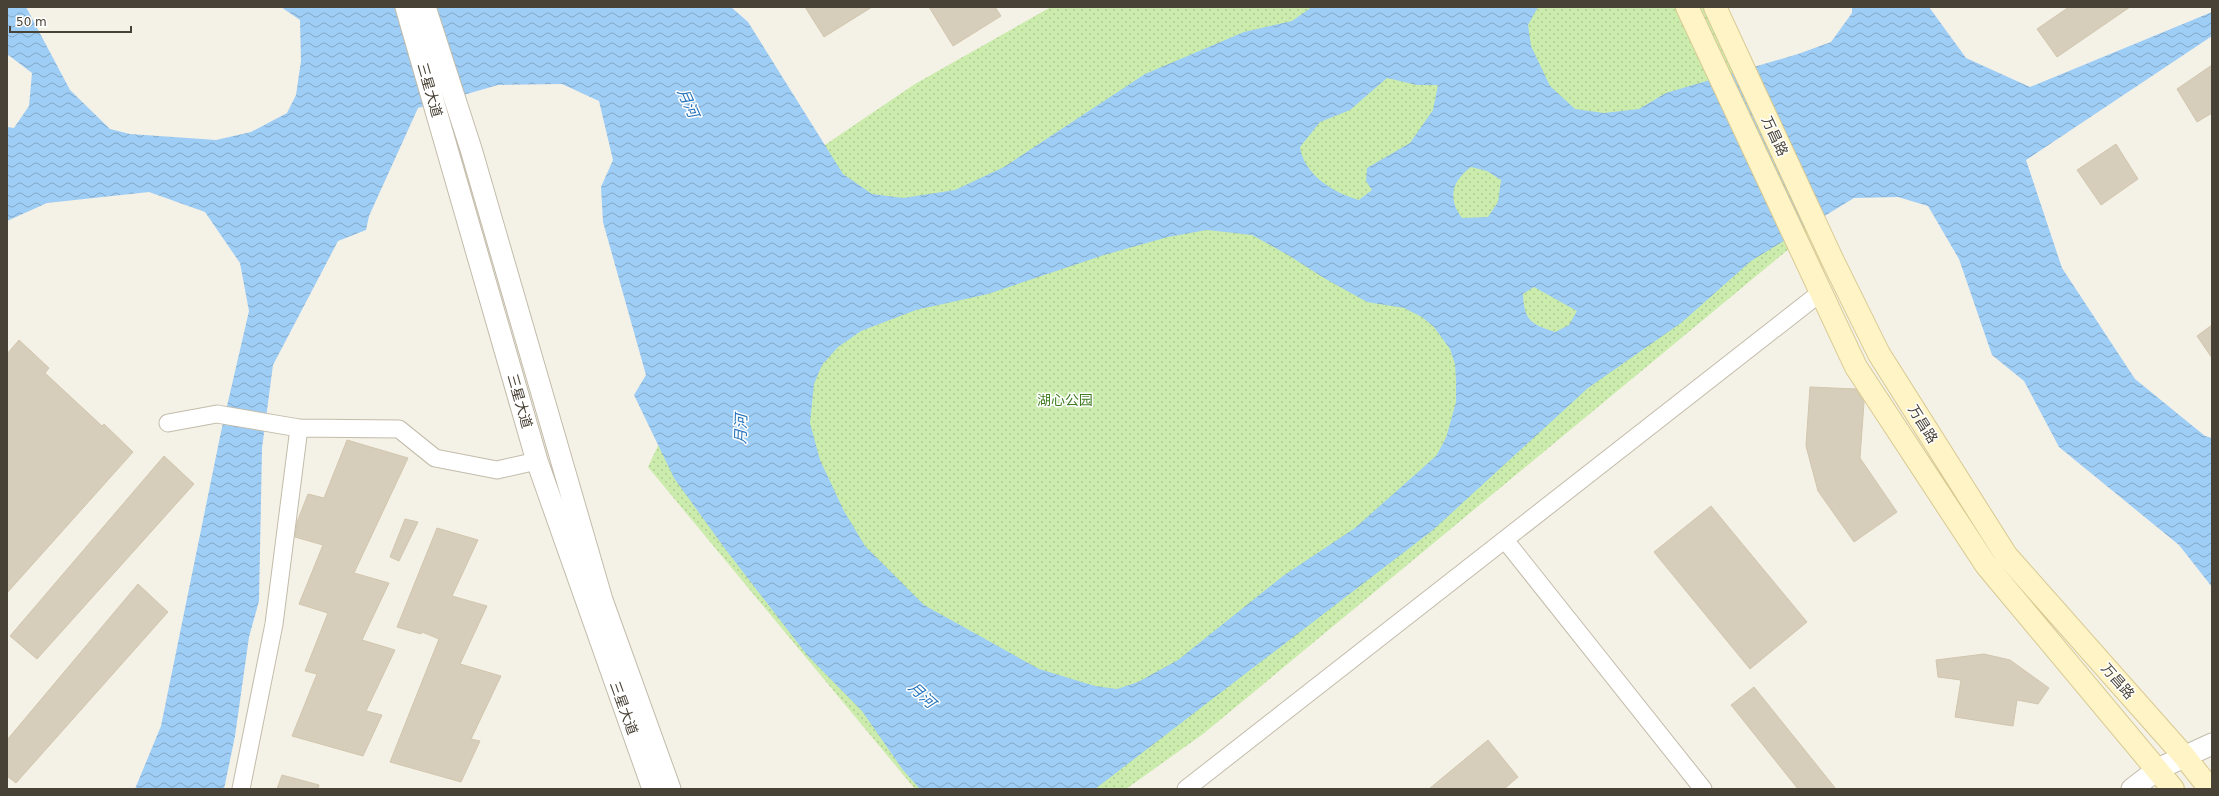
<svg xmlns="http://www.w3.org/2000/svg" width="2219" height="796" font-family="'DejaVu Sans','Noto Sans SC',sans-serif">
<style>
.park{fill:url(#park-dots)}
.water{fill:url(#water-waves);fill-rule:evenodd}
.building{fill:#d7cdbb;stroke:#d2c6ad}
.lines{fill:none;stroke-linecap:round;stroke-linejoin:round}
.minor-casing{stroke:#c3bcab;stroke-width:19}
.tertiary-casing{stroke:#c3bcab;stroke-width:23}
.secondary-casing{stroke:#d8c992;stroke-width:24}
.minor{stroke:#fff;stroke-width:17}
.tertiary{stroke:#fff;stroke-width:21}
.secondary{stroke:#fff4c5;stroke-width:22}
.labels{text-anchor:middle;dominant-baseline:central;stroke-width:3;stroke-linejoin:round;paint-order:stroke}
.street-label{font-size:14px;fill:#484135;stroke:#fff}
.park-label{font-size:14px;fill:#417e24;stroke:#fff}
.water-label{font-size:15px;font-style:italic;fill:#2674bc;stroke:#fff}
</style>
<defs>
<pattern id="park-dots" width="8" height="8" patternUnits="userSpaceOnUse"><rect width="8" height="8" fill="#cbecac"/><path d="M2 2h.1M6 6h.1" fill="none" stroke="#b0cc95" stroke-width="1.8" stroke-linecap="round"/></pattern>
<pattern id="water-waves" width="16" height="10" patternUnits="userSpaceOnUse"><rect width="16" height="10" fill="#9ecdf5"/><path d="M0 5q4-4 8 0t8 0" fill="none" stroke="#83a8c7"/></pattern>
</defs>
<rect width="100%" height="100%" fill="#f4f1e6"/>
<!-- park -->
<path class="park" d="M1051,7H1708L1813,229L1203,734L1126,789H915L648,467L788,170L915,84Z"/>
<!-- water -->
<path class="water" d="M7,7H26L70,90L110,129L130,134L216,140L251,132L287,113L296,95L301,61L300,20L281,7H731L748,22L843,174L872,194L903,198L955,190L1004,167L1145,74L1244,32L1292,21L1312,7H1538L1528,25L1531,46L1550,86L1575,109L1604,113L1639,109L1666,93L1798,54L1831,42L1852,13V7H1929L1966,58L2030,87L2212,12V36L2026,160L2062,268L2135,379L2205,436L2212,438V587L2179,545L2059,447L2024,381L1992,355L1959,259L1928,206L1898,197L1854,198L1751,261L1681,323L1588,388L1433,530L1095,789H920L903,770L862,711L807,655L723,546L674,478L634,395L646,375L603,222L601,187L613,160L599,101L562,84L498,85L418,108L369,216L366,230L338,241L273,365L262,448L259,601L249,637L235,736L224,789H135L161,726L221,432L249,311L240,263L205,212L149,192L47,203L7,221V127L14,128L29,106L32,73L7,54ZM1387,78L1417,85H1438L1433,110L1410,143L1367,168L1366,181L1372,190L1359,200C1334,193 1304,175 1300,147L1320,122L1350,110ZM1471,167L1487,171L1501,180L1498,202L1488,217L1462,218C1447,198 1452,181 1471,167ZM1207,230L1252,235L1288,255L1324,278L1367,302L1404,308L1422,317L1434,327L1450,349L1455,364L1456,380V402L1446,438L1436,456L1355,528L1283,576L1178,660L1138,682L1117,689L1095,686L1039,669L924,605L865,546L844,511L820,460L810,423L814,384L822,365L838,347L861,331L916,310L988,294L1104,255L1168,237ZM1534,287L1577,311L1569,325L1555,332C1531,324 1524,321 1523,294Z"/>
<!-- building -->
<path class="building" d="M805,7H872L824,37Z
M929,7H995L1001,16L953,46Z
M2069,7H2130L2057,57L2037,29Z
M2212,65V113L2197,122L2177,89Z
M2116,144L2138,179L2101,205L2077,170Z
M2212,325V358L2197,336Z
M19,340L49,368L45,373L102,426L104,424L133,452L7,593V354Z
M1810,387L1856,389L1864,402L1860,458L1897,512L1854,542L1818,491L1806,446Z
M347,440L408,458L354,573L389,583L362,640L395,650L366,711L382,715L363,756L292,736L317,674L305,671L328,613L299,604L323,545L295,537L297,522L308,494L324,498Z
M164,456L194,484L37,659L10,636Z
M1711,506L1807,622L1750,669L1654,552Z
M405,519L418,522L399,561L390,557Z
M437,528L478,540L452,596L487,606L460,664L501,676L471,739L480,741L461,782L390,762L439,639L422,632L421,634L397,627Z
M138,584L168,612L16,783L7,776V740Z
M1984,654L2010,660L2049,688L2038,704L2017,700L2013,726L1955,717L1961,680L1938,677L1936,660Z
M1754,687L1836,789H1798L1731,705Z
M1488,740L1518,777L1504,789H1429Z
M282,775L319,785L318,789H277Z"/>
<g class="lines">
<defs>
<path id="minor" d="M168,423L217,414L299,428L399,429L435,458L497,470L537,461
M1505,540L1703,789
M241,789L274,624L299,428
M1186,789L1820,293"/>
<path id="tertiary" d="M406,7L537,461L653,789
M425,7L471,149L602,600L670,789
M2132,789L2158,769L2212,744"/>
<path id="secondary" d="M1687,7L1856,367L1986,565L2173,789
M1715,7L1832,259L1879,354L2006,555L2184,756L2210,789"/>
</defs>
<!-- minor casing -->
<use href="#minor" class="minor-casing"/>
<!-- tertiary casing -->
<use href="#tertiary" class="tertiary-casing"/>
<!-- secondary casing -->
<use href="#secondary" class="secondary-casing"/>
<!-- minor -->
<use href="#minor" class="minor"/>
<!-- tertiary -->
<use href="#tertiary" class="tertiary"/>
<!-- secondary -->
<use href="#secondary" class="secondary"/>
</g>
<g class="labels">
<!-- street labels -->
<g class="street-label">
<text transform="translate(430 90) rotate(74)">三星大道</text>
<text transform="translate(1775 136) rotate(65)">万昌路</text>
<text transform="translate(520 401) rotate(74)">三星大道</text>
<text transform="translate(1923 424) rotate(58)">万昌路</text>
<text transform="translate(2118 681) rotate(49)">万昌路</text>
<text transform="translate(624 708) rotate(70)">三星大道</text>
</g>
<!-- park labels -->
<g class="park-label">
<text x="1065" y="400">湖心公园</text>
</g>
<!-- water labels -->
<g class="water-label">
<text transform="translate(688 103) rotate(66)">月河</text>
<text transform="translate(741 429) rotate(-88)">月河</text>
<text transform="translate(922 695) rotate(43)">月河</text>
</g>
</g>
<!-- border -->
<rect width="2219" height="796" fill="none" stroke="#484135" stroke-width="16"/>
<!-- scale -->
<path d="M10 26v6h121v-6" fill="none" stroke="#484135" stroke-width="2"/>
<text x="16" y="26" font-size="12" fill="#484135" stroke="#ffffff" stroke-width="3" paint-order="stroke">50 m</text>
</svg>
